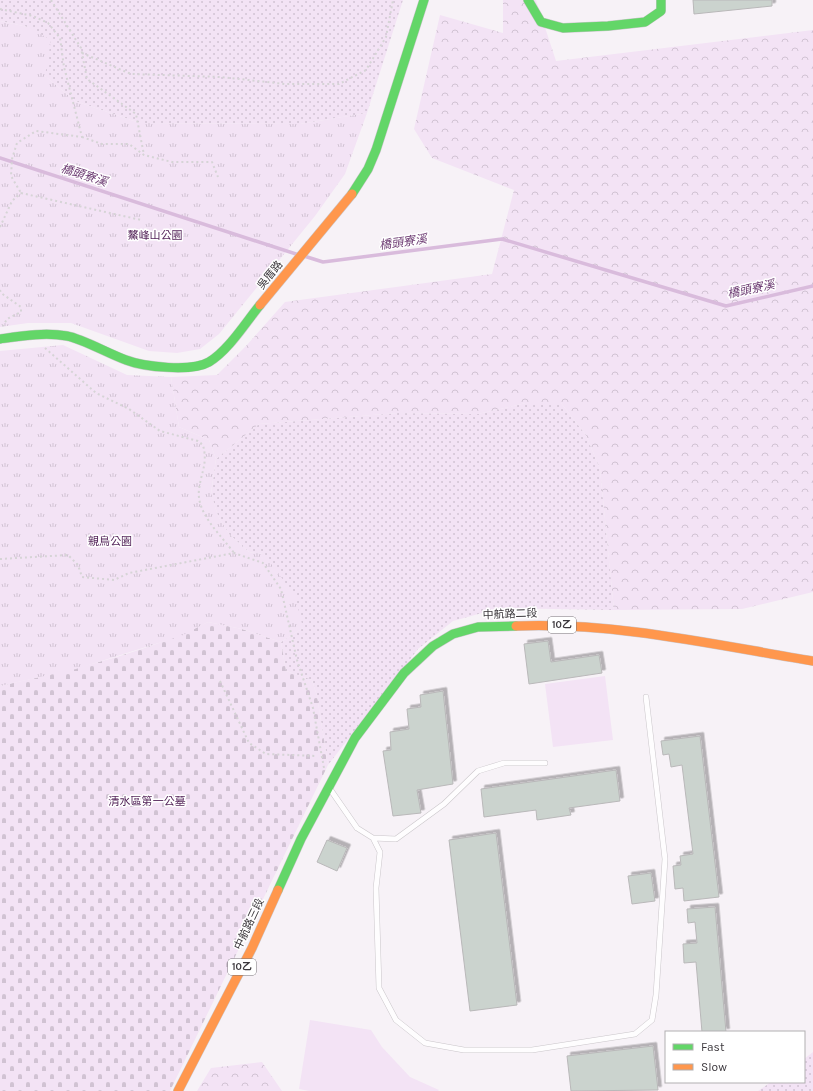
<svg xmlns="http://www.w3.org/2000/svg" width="813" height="1091" font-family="Karla,'Noto Sans TC',sans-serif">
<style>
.grass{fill:url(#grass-dots)}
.forest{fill:url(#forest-crowns)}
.cemetery{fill:url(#cemetery-stones)}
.park{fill:url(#park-tufts)}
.garden{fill:#f3e3f5}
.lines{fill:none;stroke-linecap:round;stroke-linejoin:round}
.stream{stroke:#d9bbdc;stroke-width:3.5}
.building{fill:#cbd3ce;stroke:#b9b8b9;filter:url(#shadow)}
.lane-casing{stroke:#cac6ca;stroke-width:6}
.fast-casing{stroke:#cac6ca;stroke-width:10}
.slow-casing{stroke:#cac6ca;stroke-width:10}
.path{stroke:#d6d4d6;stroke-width:2;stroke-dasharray:2 3;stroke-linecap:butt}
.lane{stroke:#fefdfe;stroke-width:5}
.fast{stroke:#63d668;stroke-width:9}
.slow{stroke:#ff974d;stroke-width:9}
.labels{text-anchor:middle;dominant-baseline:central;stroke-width:3;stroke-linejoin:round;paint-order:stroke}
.shield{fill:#fff;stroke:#767376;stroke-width:1}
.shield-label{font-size:10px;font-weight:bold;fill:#3b373c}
.park-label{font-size:11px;fill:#54245a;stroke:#fff}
.street-label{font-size:11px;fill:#3b373c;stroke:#fff}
.water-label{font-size:12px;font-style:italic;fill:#6c3a72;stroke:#fff}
</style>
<defs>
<pattern id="grass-dots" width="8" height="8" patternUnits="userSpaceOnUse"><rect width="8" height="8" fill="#f3e3f5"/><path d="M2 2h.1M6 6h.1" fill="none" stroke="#d1c3d3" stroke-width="1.8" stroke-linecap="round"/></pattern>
<pattern id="forest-crowns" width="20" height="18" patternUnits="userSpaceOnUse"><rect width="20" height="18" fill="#f3e3f5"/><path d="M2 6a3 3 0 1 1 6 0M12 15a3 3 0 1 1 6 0" fill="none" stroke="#d1c3d3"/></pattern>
<pattern id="cemetery-stones" width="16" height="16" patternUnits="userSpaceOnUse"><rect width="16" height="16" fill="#f3e3f5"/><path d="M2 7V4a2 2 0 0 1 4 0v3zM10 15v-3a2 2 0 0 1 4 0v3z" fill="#d1c3d3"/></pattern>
<pattern id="park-tufts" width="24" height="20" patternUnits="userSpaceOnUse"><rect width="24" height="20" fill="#f3e3f5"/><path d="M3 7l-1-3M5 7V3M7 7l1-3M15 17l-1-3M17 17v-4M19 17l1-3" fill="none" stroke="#d1c3d3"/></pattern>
<filter id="shadow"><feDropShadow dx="3.5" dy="-3.5" stdDeviation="0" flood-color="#0004"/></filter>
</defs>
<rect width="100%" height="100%" fill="#f7f2f7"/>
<!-- grass -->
<path class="grass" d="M0,0H403L367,113L300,124L140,123L75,101L45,76L28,27L0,21Z
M526,403H561L586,435L600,469L614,610L500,608L453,621L418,649L328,765L317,696L312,680L286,671L281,642L303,628L264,554L249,552L229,534L218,516L211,494L216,459L259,424L398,413L478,414Z
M813,1052V1091H758L771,1082H804V1059Z"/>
<!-- forest -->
<path class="forest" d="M503,0H536L556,61L813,30V592L742,609L614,610L600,469L586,435L561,403H526L478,414L398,413L259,424L216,459L209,440L179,427L171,377L217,375L246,346L285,302L492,274L514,190L432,158L414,129L440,15L503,33Z
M262,1062L282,1091H197L211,1068Z"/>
<!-- cemetery -->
<path class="cemetery" d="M208,622L242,629L281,642L286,671L312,680L317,696L328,765L170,1091H0V686C69,670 144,654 208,622Z"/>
<!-- park -->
<path class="park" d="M0,21L28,27L51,40L45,76L75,101L140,123L300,124L367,113L345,174L315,216L219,334L200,349L177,353L149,351L71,323H28L0,327Z
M63,345L127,375L171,377L179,427L209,440L216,459L211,493L218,516L229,534L249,552L264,554L295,596L303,628L281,642L242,629L208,622L181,636L76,669L0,686V351Z"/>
<!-- garden -->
<path class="garden" d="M605,676L613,740L553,747L545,684Z
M310,1020L371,1030L382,1047L410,1077L439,1090L438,1091H309L299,1089Z"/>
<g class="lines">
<!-- stream -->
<path class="stream" d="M0,158L299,255
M304,256L323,262L502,239L726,306L813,286"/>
</g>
<!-- building -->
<path class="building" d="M693,0H772V6L694,14Z
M548,641L551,662L599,655L602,673L529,684L524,644Z
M443,691L453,784L417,790L421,813L393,816L383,751L391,750L390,732L409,729L407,709L421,707L420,695Z
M700,736L719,897L684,901L683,888L675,889L673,866L681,865L680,856L693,854L682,765L671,767L669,754L663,755L661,741Z
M616,770L620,801L569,808L571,815L537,820L536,810L484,817L481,789Z
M496,833L517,1005L470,1011L449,840Z
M327,840L347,848L337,871L317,862Z
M651,873L655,901L632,904L628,876Z
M715,907L726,1032H702L696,962L684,963L683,944L697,943L695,922L688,923L687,909Z
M653,1046L658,1090L571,1091L567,1056Z"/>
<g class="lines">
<defs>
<path id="lane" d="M330,789L357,828L373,838L380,852L376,888L379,988L396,1020L425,1043L464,1050H532L635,1034L652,1020L656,995L665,859L646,697
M373,838L396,839L444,804L478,771L504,763H545"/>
<path id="fast" d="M528,0L541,22L563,28L608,26L645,22L661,11V0
M352,194L368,169L376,150L424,0
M0,339C21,336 45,332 67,336C83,339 109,354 126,360C144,367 192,372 209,362C228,351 246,322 260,305
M278,890L301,839L355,738L404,673L433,646L453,634L478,627L516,626"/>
<path id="slow" d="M260,305L352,194
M516,626C616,622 715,645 813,661
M178,1091L252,948L278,890"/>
</defs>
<!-- lane casing -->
<use href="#lane" class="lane-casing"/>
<!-- fast casing -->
<use href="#fast" class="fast-casing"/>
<!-- slow casing -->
<use href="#slow" class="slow-casing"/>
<!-- path -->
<path class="path" d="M51,0L81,48L87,79L136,114L144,155
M0,9L33,16L48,23L60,38L64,67L82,137L36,131L17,143L12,159L11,176L21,193
M82,53L131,74L221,77L285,84H339L366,70L386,37L393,0
M82,137L102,144H129L144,155L172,162H212L218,177
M21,193L141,220
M0,227L12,201L21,193
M0,290L1,293L21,307V312L7,319L3,326
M45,348L96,393L129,409L160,431L198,441L203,445C208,464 201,472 199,490C196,513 221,535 234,553
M0,559L68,555L78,565L82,577L114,580L129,573L234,553L263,563L281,589L297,660L313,708L324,768
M220,681L249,743L266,754L317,756"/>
<!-- lane -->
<use href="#lane" class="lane"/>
<!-- fast -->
<use href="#fast" class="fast"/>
<!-- slow -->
<use href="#slow" class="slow"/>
</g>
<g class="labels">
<!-- shield labels -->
<g class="shield">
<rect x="548" y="617" width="28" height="16" rx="3"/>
<rect x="228" y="959" width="28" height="16" rx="3"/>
</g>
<g class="shield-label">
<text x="562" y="625">10乙</text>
<text x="242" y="967">10乙</text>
</g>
<!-- park labels -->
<g class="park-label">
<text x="155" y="235">鰲峰山公園</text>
<text x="110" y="541">親鳥公園</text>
<text x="147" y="801">清水區第一公墓</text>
</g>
<!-- street labels -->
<g class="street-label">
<text transform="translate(270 275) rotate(-51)">吳厝路</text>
<text transform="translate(510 614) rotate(-2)">中航路二段</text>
<text transform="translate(249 924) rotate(-65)">中航路三段</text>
</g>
<!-- water labels -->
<g class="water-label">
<text transform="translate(84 175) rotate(18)">橋頭寮溪</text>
<text transform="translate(403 242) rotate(-8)">橋頭寮溪</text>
<text transform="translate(751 289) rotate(-12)">橋頭寮溪</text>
</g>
</g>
<!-- legend -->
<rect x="665" y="1031" width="140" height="52" fill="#ffffff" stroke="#b1afb1"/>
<rect x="673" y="1044" width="20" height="6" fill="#63d668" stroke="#b1afb1"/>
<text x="701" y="1051" font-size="12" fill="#3b373c">Fast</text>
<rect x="673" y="1064" width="20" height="6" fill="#ff974d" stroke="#b1afb1"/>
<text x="701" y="1071" font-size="12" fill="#3b373c">Slow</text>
</svg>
